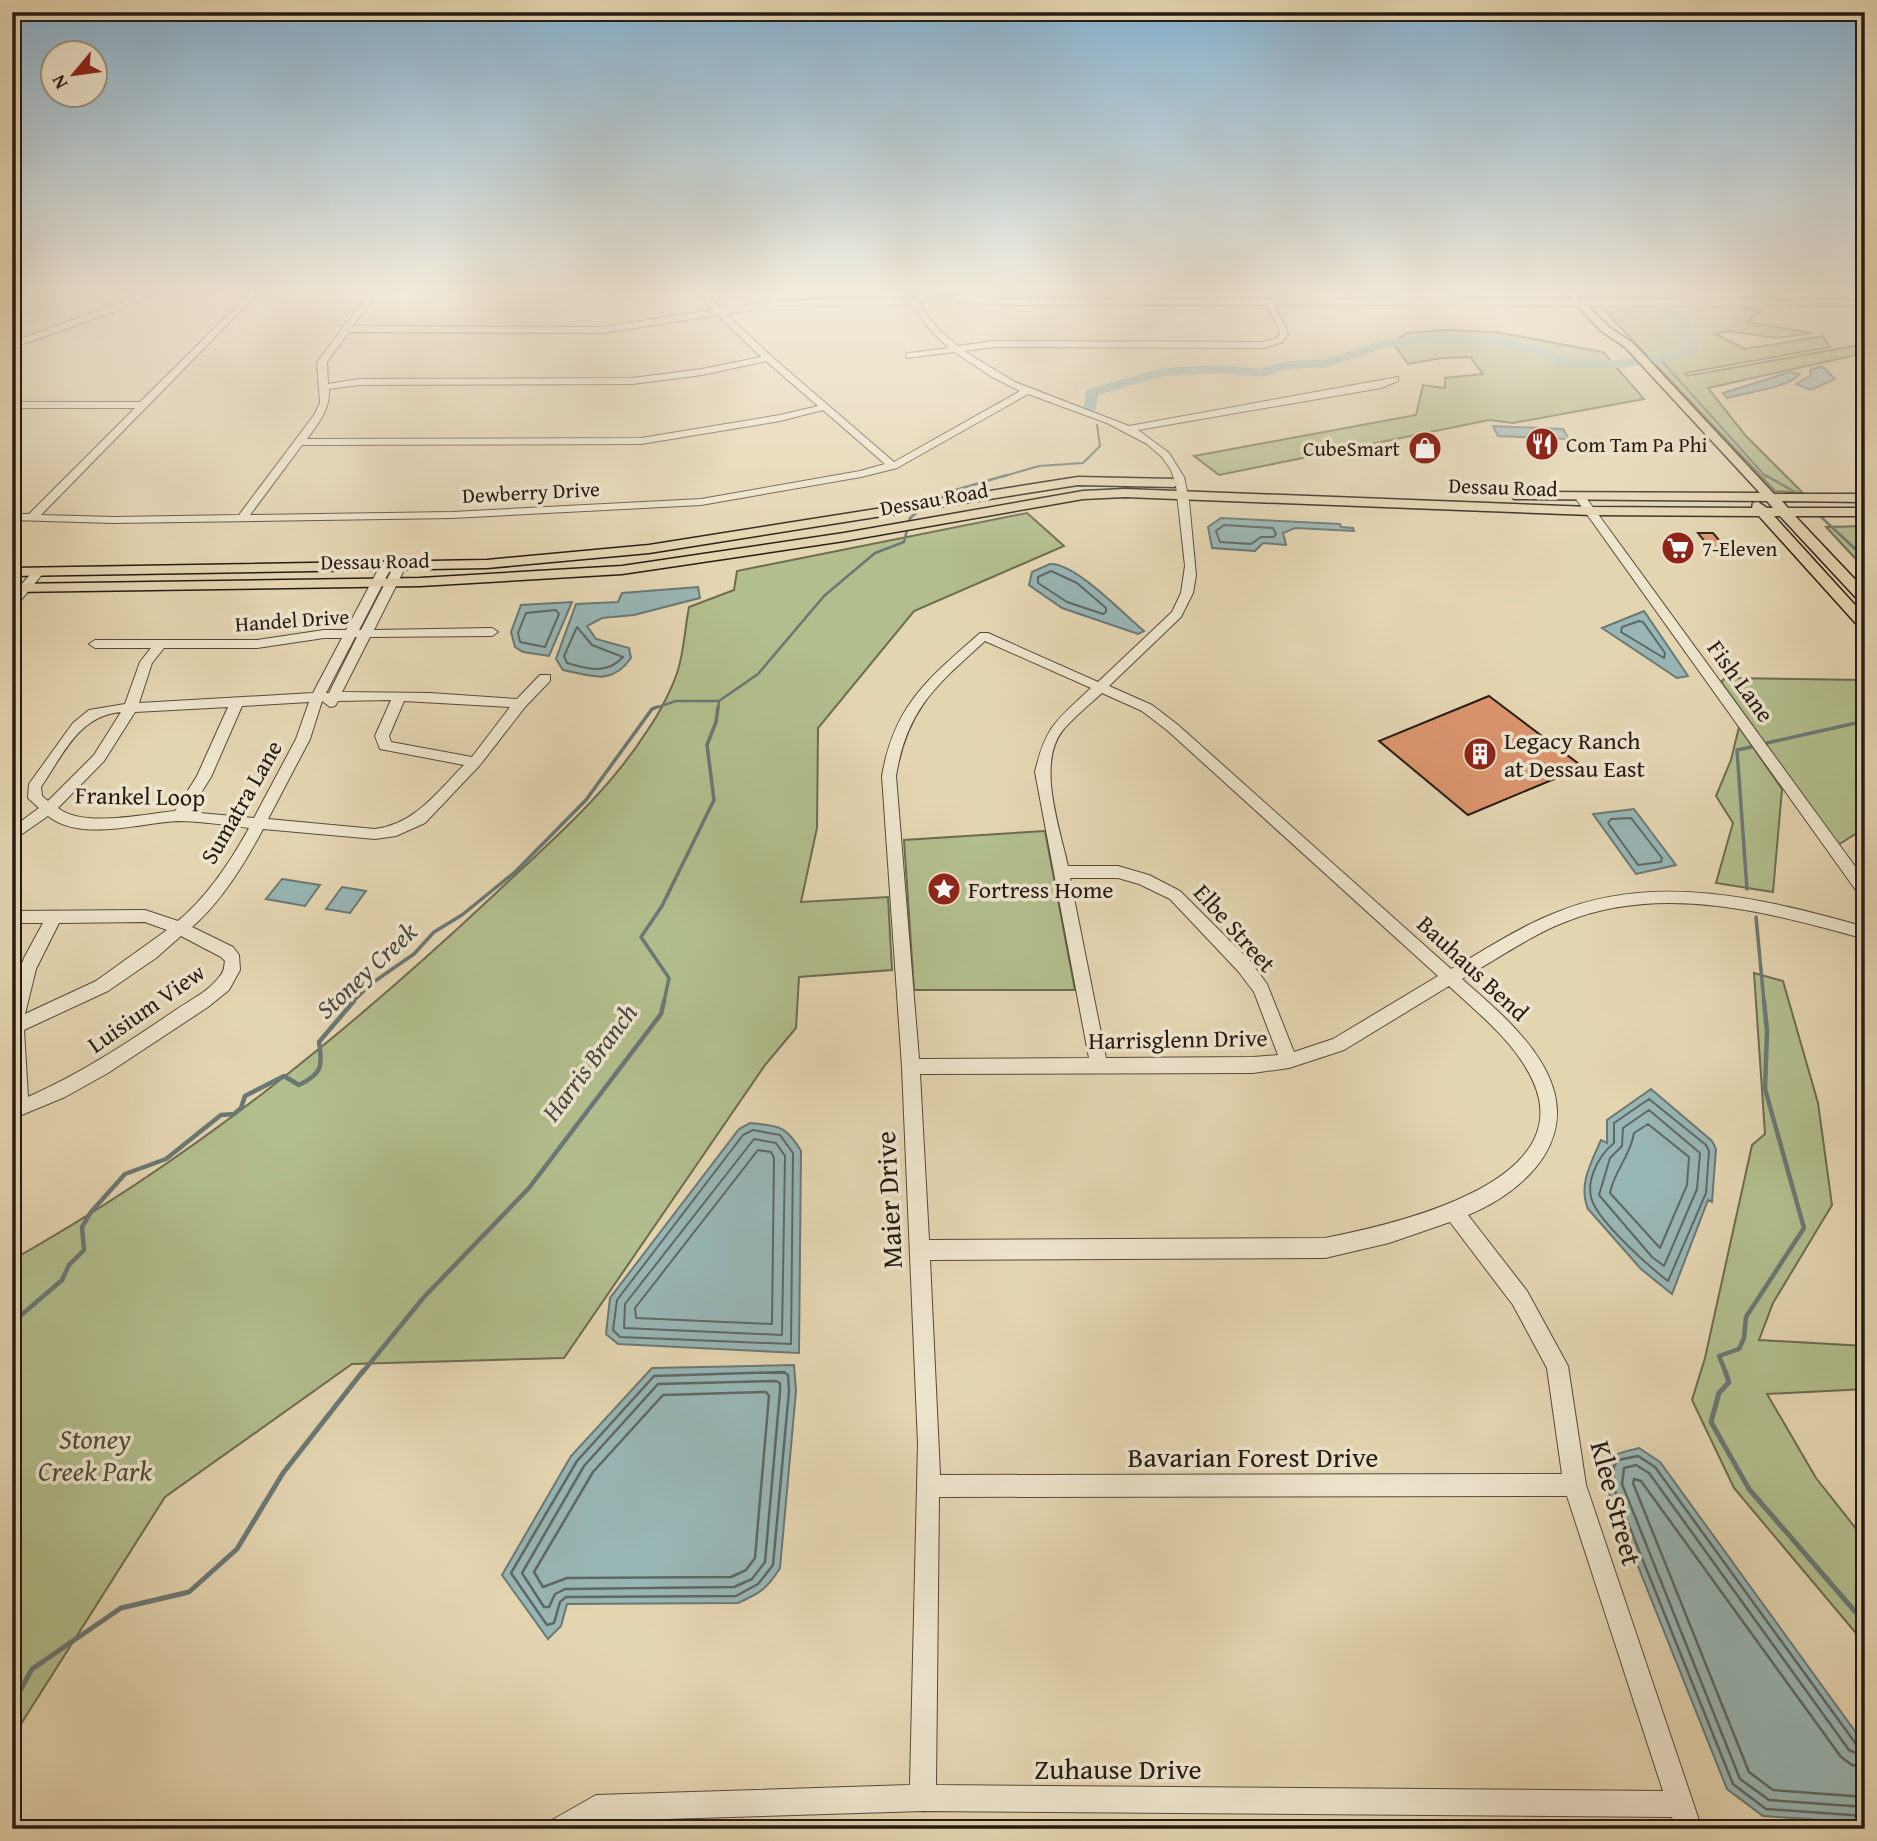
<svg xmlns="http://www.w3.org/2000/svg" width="1877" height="1841" font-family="'Gentium Book Plus',serif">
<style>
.green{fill:#b2be8d;stroke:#6c6c50;stroke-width:2}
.water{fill:#98b6b5;stroke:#6a7875;stroke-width:2}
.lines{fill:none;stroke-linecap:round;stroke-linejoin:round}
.shore-far1{stroke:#5e6864;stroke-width:2}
.shore{stroke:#5e6864;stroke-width:2.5}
.stream-far4{stroke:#6a7875;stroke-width:2}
.stream-far3{stroke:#6a7875;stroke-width:2.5}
.stream-far2{stroke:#6a7875;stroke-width:3.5}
.stream-far1{stroke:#6a7875;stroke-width:4.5}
.stream{stroke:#6a7875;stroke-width:5}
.river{fill:#98b6b5;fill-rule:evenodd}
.building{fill:#db956f;stroke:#251b14;stroke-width:2}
.minor-casing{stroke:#554a3b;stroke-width:2}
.major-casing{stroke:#251b14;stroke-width:3}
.minor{fill:#ede4cc;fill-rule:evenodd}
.major{fill:#e4d5b1;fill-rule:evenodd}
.labels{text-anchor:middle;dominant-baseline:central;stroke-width:7;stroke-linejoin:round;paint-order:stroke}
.far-poi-label{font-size:21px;fill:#251b14;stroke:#ede4cc;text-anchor:start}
.far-street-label{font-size:21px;fill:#251b14;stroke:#ede4cc}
.street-label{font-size:24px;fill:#251b14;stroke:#ede4cc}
.poi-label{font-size:24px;fill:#251b14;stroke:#ede4cc;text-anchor:start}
.water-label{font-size:26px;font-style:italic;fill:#484a44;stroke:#ede4cc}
.near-street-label{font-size:28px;fill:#251b14;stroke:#ede4cc}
.near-park-label{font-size:28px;font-style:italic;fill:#4f4c38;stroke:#ede4cc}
</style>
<rect width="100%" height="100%" fill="#e4d5b1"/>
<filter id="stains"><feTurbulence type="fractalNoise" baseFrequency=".00286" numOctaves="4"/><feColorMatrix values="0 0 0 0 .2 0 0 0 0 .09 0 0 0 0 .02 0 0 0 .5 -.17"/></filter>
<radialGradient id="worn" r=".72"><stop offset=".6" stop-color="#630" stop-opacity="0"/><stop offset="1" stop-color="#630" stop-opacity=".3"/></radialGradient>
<!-- green -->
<path class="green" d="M1588,293H1698L1708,307L1735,306L1761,311L1748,322L1812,333L1777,338L1729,331L1715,334L1745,349L1823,336L1830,347L1685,373L1687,376L1865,344V353L1708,388L1746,436L1803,493L1775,491Z
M1445,330L1496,332L1603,352L1644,399L1513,423L1489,420L1219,475L1194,456L1416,415L1423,385L1445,388V378L1483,374L1470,357L1442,358L1408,364L1392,342L1407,333Z
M1027,513L1064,546L914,611L818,728L817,828L801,902L888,897L892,970L799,977L796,1028L765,1065L564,1358L352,1364L165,1497L12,1738V1260C191,1160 347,1033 496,893C549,843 607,794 647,731C659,714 672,689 678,670C684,650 685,628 689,607L734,590L737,571Z
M1865,526V569L1826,527Z
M1725,678L1865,680V828L1838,845L1721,682Z
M1739,727L1782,789L1773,892L1716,883L1733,823L1716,796L1731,760Z
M1045,831L1075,990H914L904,840Z
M1754,973L1783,981L1818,1103L1832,1205L1773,1303L1759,1340L1865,1346V1389L1767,1394L1816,1478L1865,1540V1644L1734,1488L1692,1400L1705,1358L1752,1145L1765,1134Z"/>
<!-- water -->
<path class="water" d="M1822,366L1835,379L1811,390L1796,384L1811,375L1810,370Z
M1790,372L1800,374C1788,388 1748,392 1727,398L1723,393Z
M1493,426L1563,429L1569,439L1498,436Z
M1221,518L1340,524L1341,527L1353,528L1354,531L1295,528L1283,533L1286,545L1263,543L1255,551L1212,548L1208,527Z
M1050,564C1076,563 1123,614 1144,631L1138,634L1062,608L1029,585L1032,572Z
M698,587L700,598L634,615L602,618L587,626L596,639L629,648L631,658C611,686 593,676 563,670L556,659L576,604L618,602L622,593Z
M572,602L549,656L523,652L515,647L511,632L521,605Z
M1644,611L1688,676L1677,678L1602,628Z
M1634,809L1676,865L1636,874L1593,814Z
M282,879L320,885L305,906L266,899Z
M342,887L366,891L350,913L326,909Z
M1651,1089L1712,1141L1716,1149L1712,1202L1708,1200L1672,1294L1641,1269L1588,1209C1578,1185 1591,1163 1601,1140L1607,1143V1120Z
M750,1123C778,1126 786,1125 801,1151L799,1353L618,1344L606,1334L610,1298L739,1129Z
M794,1365L796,1391L780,1568C767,1589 760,1593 738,1603L567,1604L561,1626L548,1639L502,1575L571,1456L652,1368Z
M1639,1448L1660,1462L1865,1745V1823L1763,1816L1727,1789L1606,1486C1608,1455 1609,1455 1639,1448Z"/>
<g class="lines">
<!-- shore-far1 -->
<path class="shore-far1" d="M1224,525L1273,528L1276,534L1274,537H1261L1251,544L1220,542L1216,531Z
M1051,571L1077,583L1106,608V612L1103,614L1067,602L1038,583V577Z
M556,610L559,614L545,647L520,642L518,633L526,613Z
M1639,621L1643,622L1665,653L1664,658L1621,632L1622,627Z
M577,627L592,645L623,657C607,675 587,669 567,663L564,656Z
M1631,818L1662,858L1661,862L1638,865L1608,823L1611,819Z
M1649,1099L1706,1145L1709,1151L1706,1193L1668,1281C1647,1265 1608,1229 1595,1207C1582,1185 1598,1156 1614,1143V1123Z
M1649,1110L1700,1153L1697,1189L1664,1266L1652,1257L1599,1195L1610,1158L1622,1146L1623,1128Z
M1648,1124L1689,1157L1687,1185L1660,1248L1610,1193C1614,1171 1631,1155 1634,1133Z
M753,1130L780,1135L793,1153L791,1344L620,1337L613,1330L617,1300L743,1135Z
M754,1139L776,1143L785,1156L782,1335L624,1328L625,1304Z
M758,1150L771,1152L774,1158L772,1324L636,1318L635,1308Z
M749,1373H785"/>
<!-- shore -->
<path class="shore" d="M784,1372L788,1375L789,1391L773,1565L758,1584L736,1596L566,1597L560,1602L554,1623L547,1625L511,1573L577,1461L654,1376Z
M776,1381L780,1383V1391L765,1562L752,1579L734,1587L565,1589L555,1594L549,1607H544L522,1573L584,1466L658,1384Z
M766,1392L769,1396L755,1558L746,1570L731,1577L567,1578L543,1587L534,1572L593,1472L663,1395Z
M1865,1748L1856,1744L1655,1467L1638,1456L1618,1460L1614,1466L1613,1486L1733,1784L1766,1809L1865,1816
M1865,1757L1849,1750L1649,1473L1636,1465L1624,1468L1622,1484L1740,1779L1769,1800L1865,1807
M1865,1767L1852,1765L1841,1757L1641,1481L1634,1479L1633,1483L1749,1772L1773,1790L1865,1797"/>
<!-- stream-far4 -->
<path class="stream-far4" d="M1660,359L1766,477
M1001,477L1039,466L1083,463L1100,446L1097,425"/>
<!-- stream-far3 -->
<path class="stream-far3" d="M1765,475L1795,492
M930,502L952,491L1007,475
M1821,517L1865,558
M652,709L676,701H718
M718,709L719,701L758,674L824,596L875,553L904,542L910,518L924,507"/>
<!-- stream-far2 -->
<path class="stream-far2" d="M1767,743L1865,721
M1747,889L1737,750L1751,747
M1756,917L1764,1002
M352,1002L375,981L414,954L434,932L462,915L515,872L586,800L652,709L657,707
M664,1002L669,978L641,937L662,906L714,800L707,745L716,722L718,707"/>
<!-- stream-far1 -->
<path class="stream-far1" d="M12,1319L19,1317L62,1280L69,1265L84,1250L82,1227L91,1212L125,1174L166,1159L221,1115L234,1114L241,1108L245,1096L284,1076L299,1085C322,1074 323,1066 319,1042L354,1001
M362,1373L424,1297L529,1188L661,1014L664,1001
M1726,1373L1719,1356L1739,1349L1744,1338L1746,1317L1804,1228L1765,1089L1767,1031L1764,1001"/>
<!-- stream -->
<path class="stream" d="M1725,1371L1729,1382L1719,1393L1711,1422L1749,1489L1865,1623
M12,1705L32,1669L121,1608L189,1592L237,1549L283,1473L363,1371"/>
<!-- river -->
<path class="river" d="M1650,293H1662L1686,317L1690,328L1701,342L1697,353L1660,363L1618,368H1570L1532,353L1503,346L1423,342L1381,349L1327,367L1287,369L1263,377L1222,373L1163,376L1098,395L1096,410L1091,411L1084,407L1086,390L1162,368L1222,365L1260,369L1287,361L1326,359L1374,343L1423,334L1503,338L1541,347L1572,360H1618L1659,355L1686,348L1688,342L1678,329L1676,321Z"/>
</g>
<!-- building -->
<path class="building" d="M1698,533H1713L1730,553H1714Z
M1489,696L1583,767L1468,815L1379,741Z"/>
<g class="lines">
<defs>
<path id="minor" d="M17,293H28L12,299V294Z
M146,293H156L130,306L12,348V342Z
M250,293H258L41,515L113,517L239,515L314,415L320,403L317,362L341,331V327L344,326L370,293H378L353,326L602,327L713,310L696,293H704L722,309L779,300L912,299L928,293L1006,299L1865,300V306L1275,305L1288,333L1283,342L1264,348L994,347L964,351L1015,382L1129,426L1398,377V381L1381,388L1138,430L1169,453L1184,477L1189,501L1196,575L1193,593L1181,617L1109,686L1152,705L1178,725L1451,969C1485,950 1519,927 1555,913C1655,871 1766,899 1865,927V939C1769,912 1662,883 1565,922C1533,934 1494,961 1462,979C1511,1022 1588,1085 1544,1156C1527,1183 1497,1203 1468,1215L1527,1291L1568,1366L1586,1485L1702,1829H1676L1672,1817L923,1811L599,1821L586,1829H548L552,1820L596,1795L910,1785L918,1444L902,1067L882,776C894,705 928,679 980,633H988L1098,682L1172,612L1181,593L1185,566L1176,485L1171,470L1162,457L1147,444L1107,423L1028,394L897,468L861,477L701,505L452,518L113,523L12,520V514H29L135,408H12V402H140ZM937,295L968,302L1006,305H1267L1280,333L1277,338L1263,342L994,341L958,346L939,330L918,303ZM911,305L933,333L949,348L909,353L906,354V358L954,352L992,377L1020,391L894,462L771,356L726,314L779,306ZM718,315L761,357L702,369L632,378L359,379L328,384L327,362L349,332L602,333ZM766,361L818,406L780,415L641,438L307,439C319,422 330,410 329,389L359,385L632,384L702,375ZM823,410L885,464L860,471L701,499L452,512L250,515L302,445L641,444L780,421ZM985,641L1091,688C1057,720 1046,725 1035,772L1089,1058L919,1059L896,776C907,708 937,685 985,641ZM1102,693L1142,711L1168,731L1438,976L1333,1039L1294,1052L1267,984L1250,961L1180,891L1149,875L1118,866H1068C1060,829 1036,763 1063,730C1074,717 1089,705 1102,693ZM1070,878H1118L1139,884L1170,899L1238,971L1254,992L1278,1055L1253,1057L1106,1058ZM1449,986C1480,1015 1515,1042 1533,1081C1580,1184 1391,1225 1325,1238L929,1240L920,1074L1253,1073L1289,1068L1344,1050ZM1450,1222L1513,1305L1547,1368L1562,1474L940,1475L930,1260L1325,1258L1389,1243ZM1567,1496L1663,1791L936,1785L939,1497Z
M1576,495H1584L1865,880V898L1860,896L1576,499Z
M386,563L392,566L359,630H361L394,566L400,563L406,566L374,630L492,628L498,632L492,636L370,637L342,692L430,693L517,699L540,675H550V681L525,707L480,765L425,823L396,836L375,839L263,829C245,863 221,902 192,927L233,947L239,955L240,970L229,990L208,1007L108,1073L65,1097L12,1119V990L24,958L43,923H12V911L145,910L178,921C207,897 231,861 249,828C225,825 201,821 177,821C140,823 80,842 48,816L12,841V828L39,808L28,798L29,784L73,723L89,710L125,704L140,662L151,648H95L89,644L95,640H257L324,630H346L380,566ZM355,637H357L329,693H326ZM324,638H342L313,693L139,703L152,663L164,648H257ZM391,700L375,736L380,749L464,765C437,792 415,824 375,829L268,819L310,739L322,701L330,707L335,706L338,701ZM404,701L510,707L472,757L391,742L389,736ZM309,702L296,739L254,818L189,812L211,777L242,706ZM228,707L197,776L175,811C143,814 83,828 58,808L104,761L135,712ZM121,712L94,755L48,801L42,796L41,787C63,755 78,716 121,712ZM145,922L167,930L96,981L25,1014L36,969L59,923ZM181,936L221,957L225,961C224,967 224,972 220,976C209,991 192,999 177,1009C129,1042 82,1073 28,1097L24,1030L108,991L156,958Z
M39,568L45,571L16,606L12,607V595L35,569Z"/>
<path id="major" d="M1565,293H1575L1609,327L1633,343L1774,494H1865V502L1782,501L1788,508H1865V516H1795L1865,590V603L1860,602L1780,516H1774L1865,616V629L1860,628L1759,516L1591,515L1125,497L1083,499L844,541L622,574L420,586L12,592V584L420,578L622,566L844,533L1083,491L1125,489L1591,507L1752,508L1753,503L1758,502L1767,508H1773L1767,501L1514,499L1512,496L1519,492L1760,493L1625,347L1601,331Z
M1078,477L1174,479L1180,483L1174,487L1078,485L649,553L487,568L12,576V568L487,560L649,545Z"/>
</defs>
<!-- minor casing -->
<use href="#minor" class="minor-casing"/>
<!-- major casing -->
<use href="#major" class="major-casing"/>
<!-- minor -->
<use href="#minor" class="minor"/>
<!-- major -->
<use href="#major" class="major"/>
</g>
<!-- sky -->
<linearGradient id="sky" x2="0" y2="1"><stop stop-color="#88b5d4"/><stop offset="0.53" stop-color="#f3ecdc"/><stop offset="1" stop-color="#f3ecdc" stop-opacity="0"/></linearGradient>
<rect width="1877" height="550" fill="url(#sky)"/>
<!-- icons -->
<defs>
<symbol id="restaurant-disc" viewBox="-11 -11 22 22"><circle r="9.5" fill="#8f2418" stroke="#ede4cc"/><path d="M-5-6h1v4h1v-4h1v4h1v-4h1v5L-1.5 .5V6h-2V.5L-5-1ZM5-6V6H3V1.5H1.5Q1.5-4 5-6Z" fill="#fff"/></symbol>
<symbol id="shop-disc" viewBox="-11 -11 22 22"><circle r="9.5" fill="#8f2418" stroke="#ede4cc"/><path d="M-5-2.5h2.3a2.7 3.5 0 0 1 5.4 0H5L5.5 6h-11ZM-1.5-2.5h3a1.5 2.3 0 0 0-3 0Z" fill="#fff"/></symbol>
<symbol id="supermarket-disc" viewBox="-11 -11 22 22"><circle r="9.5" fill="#8f2418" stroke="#ede4cc"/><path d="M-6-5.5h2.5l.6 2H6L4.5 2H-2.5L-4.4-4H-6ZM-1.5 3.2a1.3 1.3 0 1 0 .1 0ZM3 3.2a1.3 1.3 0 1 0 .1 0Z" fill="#fff"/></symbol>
<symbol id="building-disc" viewBox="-11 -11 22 22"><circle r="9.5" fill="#8f2418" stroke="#ede4cc"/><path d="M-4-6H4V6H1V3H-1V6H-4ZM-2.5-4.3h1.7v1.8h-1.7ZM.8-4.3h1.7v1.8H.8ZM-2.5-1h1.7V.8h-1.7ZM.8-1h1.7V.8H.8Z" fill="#fff"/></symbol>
<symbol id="sight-disc" viewBox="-11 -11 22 22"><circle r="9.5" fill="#8f2418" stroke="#ede4cc"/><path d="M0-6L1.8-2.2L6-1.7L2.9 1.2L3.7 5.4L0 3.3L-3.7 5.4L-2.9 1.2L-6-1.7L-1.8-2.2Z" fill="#fff"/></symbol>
</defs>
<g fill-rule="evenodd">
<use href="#restaurant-disc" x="1523" y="425" width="38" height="38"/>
<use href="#shop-disc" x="1406" y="429" width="38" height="38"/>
<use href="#supermarket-disc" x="1659" y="529" width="38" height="38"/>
<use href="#building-disc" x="1461" y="735" width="38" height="38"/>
<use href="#sight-disc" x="925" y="870" width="38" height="38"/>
</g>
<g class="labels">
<!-- far-poi labels -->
<g class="far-poi-label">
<text x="1566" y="444">Com Tam Pa Phi</text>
<text x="1400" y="448" text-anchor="end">CubeSmart</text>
<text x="1702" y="548">7-Eleven</text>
</g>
<!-- far-street labels -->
<g class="far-street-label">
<text transform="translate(1503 487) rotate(2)">Dessau Road</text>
<text transform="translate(531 492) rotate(-3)">Dewberry Drive</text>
<text transform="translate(934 499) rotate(-10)">Dessau Road</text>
<text transform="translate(375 561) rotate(-1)">Dessau Road</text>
<text transform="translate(292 620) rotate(-4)">Handel Drive</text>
</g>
<!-- street labels -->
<g class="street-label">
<text transform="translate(1741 681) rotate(54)">Fish Lane</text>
<text transform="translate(140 796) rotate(1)">Frankel Loop</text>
<text transform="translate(241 802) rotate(-60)">Sumatra Lane</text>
<text transform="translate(1235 928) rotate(48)">Elbe Street</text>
<text transform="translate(1473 968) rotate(43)">Bauhaus Bend</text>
<text transform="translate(146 1008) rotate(-35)">Luisium View</text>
<text transform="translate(1178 1039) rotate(-1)">Harrisglenn Drive</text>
</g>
<!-- poi labels -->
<g class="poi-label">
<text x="1504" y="740">Legacy Ranch<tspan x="1504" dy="28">at Dessau East</tspan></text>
<text x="968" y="889">Fortress Home</text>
</g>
<!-- water labels -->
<g class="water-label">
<text transform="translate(366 970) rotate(-43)">Stoney Creek</text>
<text transform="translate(589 1062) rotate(-53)">Harris Branch</text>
</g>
<!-- near-street labels -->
<g class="near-street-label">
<text transform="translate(888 1200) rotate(-93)">Maier Drive</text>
<text x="1253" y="1456">Bavarian Forest Drive</text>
<text transform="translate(1617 1503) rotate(75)">Klee Street</text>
<text x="1118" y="1768">Zuhause Drive</text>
</g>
<!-- near-park labels -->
<g class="near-park-label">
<text x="95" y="1438">Stoney<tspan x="95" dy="32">Creek Park</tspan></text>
</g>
</g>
<!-- margin -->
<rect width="1877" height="1841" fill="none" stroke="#e4d5b1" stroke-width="42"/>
<rect x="14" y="14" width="1849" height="1813" fill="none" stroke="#251b14" stroke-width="3.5"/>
<rect x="21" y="21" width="1835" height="1799" fill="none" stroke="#251b14" stroke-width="2"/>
<!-- north arrow -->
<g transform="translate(74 74) rotate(241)"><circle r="33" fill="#ede4cc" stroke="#9d9482" stroke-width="2"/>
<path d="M0-5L12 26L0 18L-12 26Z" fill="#8f2418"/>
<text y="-10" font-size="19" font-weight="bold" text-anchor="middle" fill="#251b14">N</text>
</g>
<rect width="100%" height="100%" filter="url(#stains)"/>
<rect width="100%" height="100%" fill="url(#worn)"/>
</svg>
